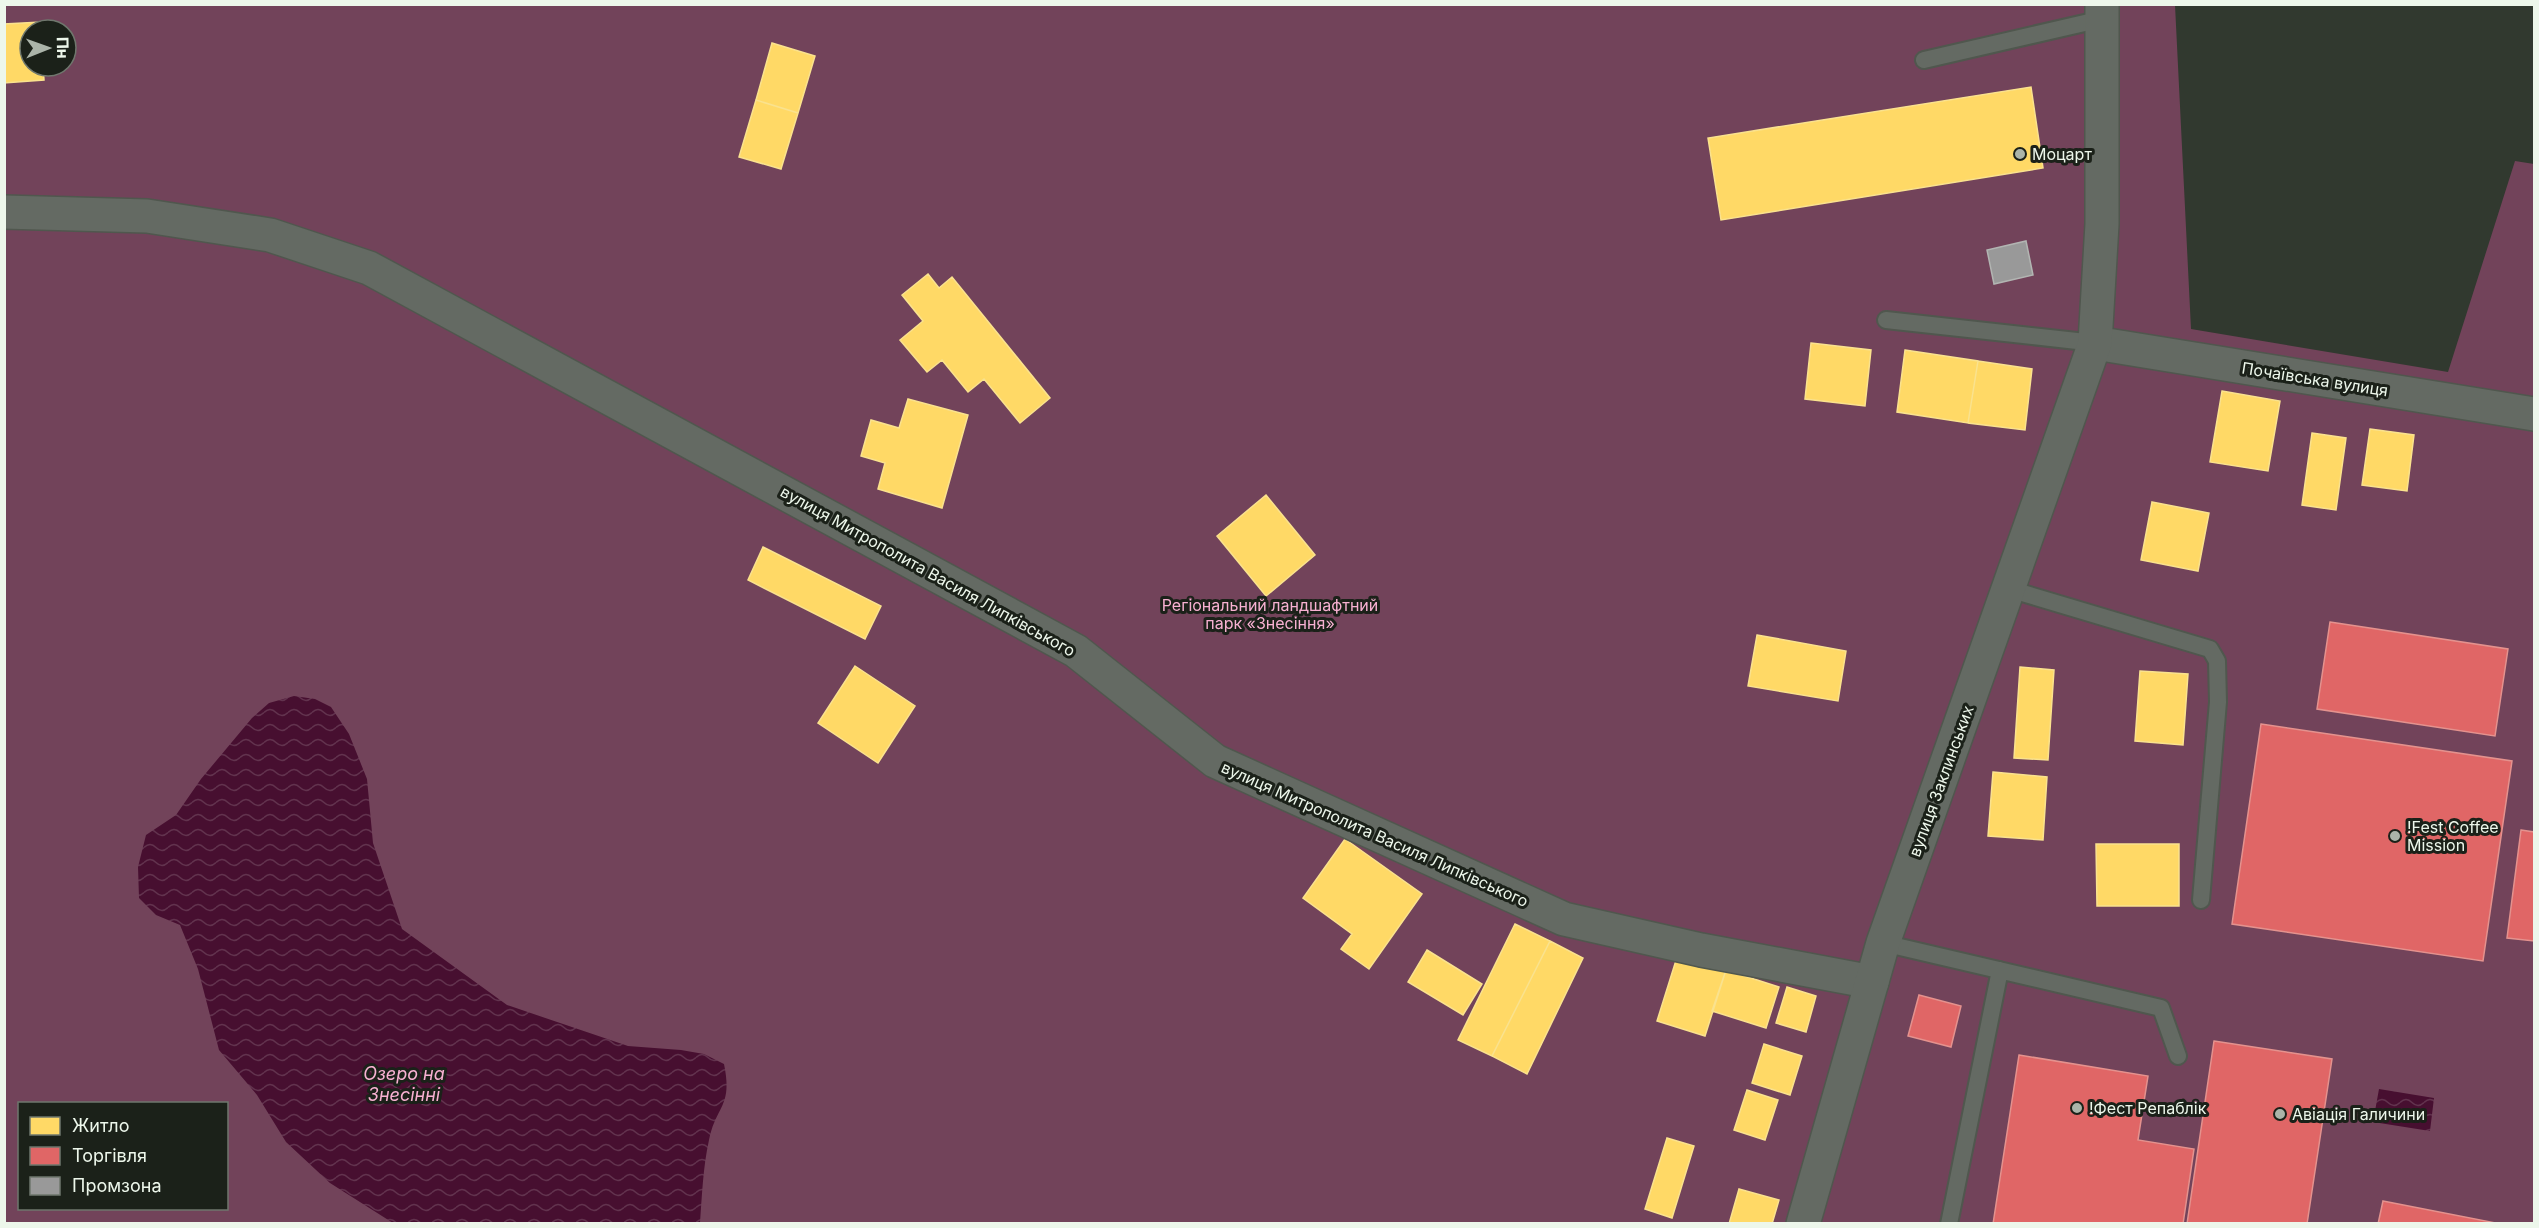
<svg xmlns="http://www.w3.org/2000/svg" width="2539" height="1228" font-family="Inter,sans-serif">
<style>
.green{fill:#72435a;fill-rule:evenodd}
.water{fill:url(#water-waves)}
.homes{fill:#ffd966;stroke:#fae28e;stroke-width:1.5}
.shops{fill:#e06666;stroke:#e4928e;stroke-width:1.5}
.industry{fill:#999;stroke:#b2b5b2;stroke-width:1.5}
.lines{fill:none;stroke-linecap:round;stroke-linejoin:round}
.service-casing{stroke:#50574e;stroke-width:20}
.minor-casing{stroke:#50574e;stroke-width:36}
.tertiary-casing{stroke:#50574e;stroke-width:36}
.service{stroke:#646a63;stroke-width:16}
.minor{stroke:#646a63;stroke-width:33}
.tertiary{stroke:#646a63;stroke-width:33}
.poi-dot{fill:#abb4a9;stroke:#1b2119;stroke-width:2}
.labels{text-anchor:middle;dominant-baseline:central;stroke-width:6;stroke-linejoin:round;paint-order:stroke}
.poi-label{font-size:16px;fill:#edf7eb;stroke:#1b2119;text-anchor:start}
.street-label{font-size:16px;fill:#edf7eb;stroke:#1b2119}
.park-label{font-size:16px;fill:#f8b1d2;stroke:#1b2119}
.water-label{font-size:18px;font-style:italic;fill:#f8b1d2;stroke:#1b2119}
</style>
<defs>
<pattern id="water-waves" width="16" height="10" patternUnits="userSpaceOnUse" patternTransform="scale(1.5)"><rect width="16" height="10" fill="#470f30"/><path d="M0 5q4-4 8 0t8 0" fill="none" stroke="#62334e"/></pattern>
</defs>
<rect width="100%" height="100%" fill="#31392f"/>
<!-- green -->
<path class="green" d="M5,5H2175L2191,329L2448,372L2515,161L2534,164V1223L5,1224ZM30,30H66V66H30ZM20,1104H226V1208H20Z"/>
<!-- water -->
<path class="water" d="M294,696L315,699L331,707L349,734L367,779L373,843L402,929L507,1005L628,1046L681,1050L704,1054L724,1064C733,1107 716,1105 709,1140C703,1167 702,1196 700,1223H393L330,1183L286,1142L257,1095L219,1050L198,969L180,925L156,915L139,898L138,867L146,835L176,815L201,779L252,718L269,703Z
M2379,1089L2434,1098L2430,1131L2373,1122Z"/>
<!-- homes -->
<path class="homes" d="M41,22V30H30V66H43L44,80L4,83V24Z
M772,43L815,56L798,113L756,100Z
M2031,87L2043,168L1721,220L1708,138Z
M756,100L798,113L781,169L739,157Z
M928,274L939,288L952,277L1050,398L1020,423L984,379L968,392L942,360L927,372L900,340L923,321L902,295Z
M1811,343L1871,350L1865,406L1805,399Z
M1905,350L1978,361L1968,423L1897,412Z
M1978,361L2032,369L2025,430L1968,423Z
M2222,391L2280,401L2268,471L2210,462Z
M908,399L968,415L942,508L878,489L885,463L861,456L871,420L899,428Z
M2370,429L2414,435L2407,491L2362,485Z
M2312,433L2346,438L2336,510L2302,505Z
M1266,495L1315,555L1266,596L1217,536Z
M2152,502L2209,513L2198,571L2141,560Z
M763,547L881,606L865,639L748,580Z
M1757,635L1846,651L1838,701L1748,686Z
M855,666L915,706L878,763L818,723Z
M2020,667L2054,670L2048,760L2014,758Z
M2140,671L2188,674L2183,745L2135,741Z
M1993,772L2047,777L2043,840L1988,836Z
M1345,839L1422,894L1369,969L1341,949L1352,934L1303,898Z
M2096,844H2179V906H2097Z
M1515,924L1550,941L1492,1056L1458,1040Z
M1550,941L1583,958L1527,1074L1492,1056Z
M1427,950L1482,984L1463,1015L1408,982Z
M1678,954L1726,970L1705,1036L1657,1021Z
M1726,970L1779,987L1766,1028L1712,1011Z
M1787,987L1816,996L1806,1032L1776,1023Z
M1764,1044L1802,1056L1790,1095L1752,1083Z
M1747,1090L1778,1100L1765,1140L1734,1130Z
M1667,1138L1694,1146L1672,1218L1645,1209Z
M1739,1189L1779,1200L1772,1224H1729Z"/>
<!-- shops -->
<path class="shops" d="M2330,622L2508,649L2495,736L2317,709Z
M2261,724L2512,761L2483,961L2232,924Z
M2521,830L2534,832V941L2507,938Z
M1919,995L1961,1006L1951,1047L1908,1036Z
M2214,1041L2332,1059L2307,1224H2187Z
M2019,1055L2148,1076L2138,1140L2194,1149L2183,1224H1993Z
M2383,1201L2496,1223V1224H2378Z"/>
<!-- industry -->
<path class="industry" d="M2026,241L2033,275L1994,284L1987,250Z"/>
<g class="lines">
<defs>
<path id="service" d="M1924,60L2102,19
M1886,320L2095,343
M2009,589L2210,649L2217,661L2218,702L2201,900
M1883,943L2161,1008L2178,1056
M1949,1224L2000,970"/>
<path id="minor" d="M4,212L147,216L270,235L369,268L1076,651L1215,761L1564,919L1701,950L1872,982
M2095,343L2534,414"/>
<path id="tertiary" d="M1803,1224L1883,943L2095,343L2102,224V4"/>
</defs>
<!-- service casing -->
<use href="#service" class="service-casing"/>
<!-- minor casing -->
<use href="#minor" class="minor-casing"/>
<!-- tertiary casing -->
<use href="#tertiary" class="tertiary-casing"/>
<!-- service -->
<use href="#service" class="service"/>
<!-- minor -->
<use href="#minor" class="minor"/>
<!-- tertiary -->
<use href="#tertiary" class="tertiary"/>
</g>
<!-- markers -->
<g class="poi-dot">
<circle cx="2020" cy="154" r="6"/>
<circle cx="2395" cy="836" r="6"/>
<circle cx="2077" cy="1108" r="6"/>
<circle cx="2280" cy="1114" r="6"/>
</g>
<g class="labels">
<!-- poi labels -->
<g class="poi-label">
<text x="2032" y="154">Моцарт</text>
<text x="2407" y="827">!Fest Coffee<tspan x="2407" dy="18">Mission</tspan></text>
<text x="2089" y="1108">!Фест Репаблік</text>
<text x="2292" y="1114">Авіація Галичини</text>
</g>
<!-- street labels -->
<g class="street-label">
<text transform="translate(2315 379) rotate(9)">Почаївська вулиця</text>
<text transform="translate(928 571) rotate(29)">вулиця Митрополита Василя Липківського</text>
<text transform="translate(1941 781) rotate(-70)">вулиця Заклинських</text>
<text transform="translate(1375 834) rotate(24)">вулиця Митрополита Василя Липківського</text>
</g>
<!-- park labels -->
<g class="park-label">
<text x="1270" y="605">Регіональний ландшафтний<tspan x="1270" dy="18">парк «Знесіння»</tspan></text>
</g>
<!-- water labels -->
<g class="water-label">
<text x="404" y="1073">Озеро на<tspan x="404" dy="21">Знесінні</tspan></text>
</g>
</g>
<!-- border -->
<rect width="2539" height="1228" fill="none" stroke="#edf7eb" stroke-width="12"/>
<!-- legend -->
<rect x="18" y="1102" width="210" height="108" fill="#1b2119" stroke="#6f776d" stroke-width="1.5"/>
<rect x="30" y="1117" width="30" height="18" fill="#ffd966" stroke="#6f776d" stroke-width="1.5"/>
<text x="72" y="1132" font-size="18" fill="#edf7eb">Житло</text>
<rect x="30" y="1147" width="30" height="18" fill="#e06666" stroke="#6f776d" stroke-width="1.5"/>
<text x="72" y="1162" font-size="18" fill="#edf7eb">Торгівля</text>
<rect x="30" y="1177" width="30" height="18" fill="#999999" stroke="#6f776d" stroke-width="1.5"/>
<text x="72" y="1192" font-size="18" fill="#edf7eb">Промзона</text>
<!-- north arrow -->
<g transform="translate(48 48) rotate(89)"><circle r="28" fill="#1b2119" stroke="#6f776d" stroke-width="1.5"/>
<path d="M0-4.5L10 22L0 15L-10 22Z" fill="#abb4a9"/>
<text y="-9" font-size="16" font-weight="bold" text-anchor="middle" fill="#edf7eb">Пн</text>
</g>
</svg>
